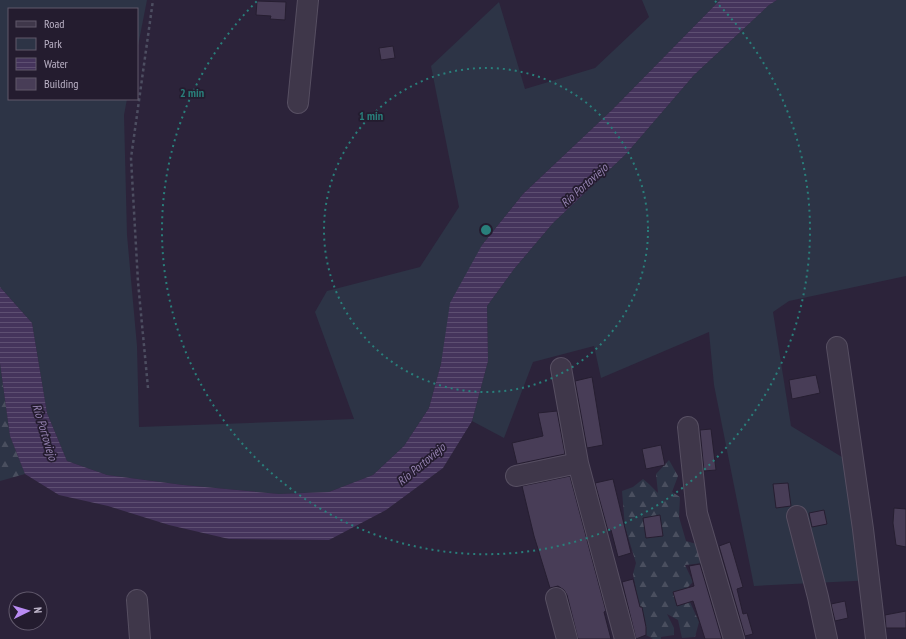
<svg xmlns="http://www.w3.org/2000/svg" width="906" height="639" font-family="'PT Sans Narrow',sans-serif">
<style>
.green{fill:#2d3446}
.forest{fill:url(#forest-firs)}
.water{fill:url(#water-rules)}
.building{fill:#483d57;stroke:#261e31}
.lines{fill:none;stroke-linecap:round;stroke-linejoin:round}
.minor-casing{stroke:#574f62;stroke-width:22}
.path{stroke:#4d4e61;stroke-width:2.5;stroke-dasharray:3 3;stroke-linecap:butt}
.minor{stroke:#3f374a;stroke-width:20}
.ring{fill:none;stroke:#297f7b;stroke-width:2;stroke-dasharray:2 4}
.labels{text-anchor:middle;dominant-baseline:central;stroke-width:3.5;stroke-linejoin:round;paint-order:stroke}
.water-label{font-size:12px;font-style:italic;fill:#9683b2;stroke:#241c2f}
.centre{fill:#297f7b;stroke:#241c2f;stroke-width:2}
.ring-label{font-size:12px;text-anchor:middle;font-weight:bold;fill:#297f7b;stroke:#241c2f;stroke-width:3.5;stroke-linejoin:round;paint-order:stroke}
</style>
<defs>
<pattern id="forest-firs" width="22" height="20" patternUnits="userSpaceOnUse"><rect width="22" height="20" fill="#2d3446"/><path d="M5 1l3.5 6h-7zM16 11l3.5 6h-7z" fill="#4a4f5f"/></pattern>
<pattern id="water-rules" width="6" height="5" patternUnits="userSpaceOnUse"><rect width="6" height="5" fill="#45345c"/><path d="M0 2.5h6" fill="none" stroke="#5e4f72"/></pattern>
</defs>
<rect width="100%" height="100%" fill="#2c233a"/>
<!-- green -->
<path class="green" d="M0,0H147L137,51V9H9V99H127L124,115L127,235L137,346L139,427L354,419L315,312L327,291L420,267L459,207L431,66L499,2L525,89L595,68L649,17L642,0H720L613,109L523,194L482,245L441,364L429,408L404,446L373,475L329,492L279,494L183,485L107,475L67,461L47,413L32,323L0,287Z
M777,0H906V276L789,301L773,312L791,426L860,468L875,580L754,586L714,385L709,332L601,378L594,346L533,362L504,438L472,421L488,361L487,306L514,269L553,223L626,154L694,75L769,5Z"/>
<!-- forest -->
<path class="forest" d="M0,363L10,436L25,474L0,481Z
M669,460L678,476L672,492L680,497L679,517L686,541L700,545L703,563L685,565L693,582L687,588L673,592L677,606L690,602L699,622L695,637L682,638L678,620L667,614L674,628V635L661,637V639H653L646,635L645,620L638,600L633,574L636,563L625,527L622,491L633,487L643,479L649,484L658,493L656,474Z"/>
<!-- water -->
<path class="water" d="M720,0H777L769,5L694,75L626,154L553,223L514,269L487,306L488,361L472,421L443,468L386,510L329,540L229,539L169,525L108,506L59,495L25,474L10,436L0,363V287L32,323L47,413L67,461L107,475L183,485L279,494L329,492L373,475L404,446L429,408L441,364L450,303L482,245L523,194L613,109Z"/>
<!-- building -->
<path class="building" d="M257,1L286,2L285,20L270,19L271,16L256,15Z
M393,46L395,58L381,60L379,48Z
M816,375L820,393L792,399L789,380Z
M592,377L603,445L587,448L575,381Z
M557,411L565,454L517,464L512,443L543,436L538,413Z
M711,429L716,470L704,471L700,430Z
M661,445L665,465L646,469L642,449Z
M570,476L606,611L604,612L611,639H578L567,595L564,590L558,586L550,588L534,536L522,486Z
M613,479L631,553L618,557L611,530L608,531L595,483Z
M788,483L791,506L776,508L773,484Z
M894,508L906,509V547L896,545L893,523Z
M824,510L827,524L812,527L809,513Z
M660,515L663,536L646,538L643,518Z
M730,542L743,587L737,589L743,614L747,613L753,634L745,636L719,546Z
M700,564L722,639H705L693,601L677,606L673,592L694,586L689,566Z
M633,579L640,607H642L646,627V635L636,639L622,582Z
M845,601L848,618L835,621L831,604Z
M906,611V628H886L885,615Z"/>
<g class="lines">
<defs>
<path id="minor" d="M298,103L308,0
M837,347L863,529L876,639
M561,368L578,463L625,639
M688,427L697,513L734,639
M516,476L578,463
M797,516L818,597L827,639
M556,598L567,639
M137,600L140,639"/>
</defs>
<!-- minor casing -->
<use href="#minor" class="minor-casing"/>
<!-- path -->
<path class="path" d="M148,388L138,282L131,158L153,0"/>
<!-- minor -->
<use href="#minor" class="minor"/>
</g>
<!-- distance rings -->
<g class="ring">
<circle cx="486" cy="230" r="162"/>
<path d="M715 1A324 324 0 1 1 257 1"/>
</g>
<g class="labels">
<!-- water labels -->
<g class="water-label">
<text transform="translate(584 185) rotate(-42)">Río Portoviejo</text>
<text transform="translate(45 432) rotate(73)">Río Portoviejo</text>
<text transform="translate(421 464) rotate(-40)">Río Portoviejo</text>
</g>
</g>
<circle cx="486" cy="230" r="6" class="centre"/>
<g class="ring-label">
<text x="192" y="97">2 min</text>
<text x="371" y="120">1 min</text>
</g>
<!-- legend -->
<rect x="8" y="8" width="130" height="92" fill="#241c2f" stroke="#60586b"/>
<rect x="16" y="21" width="20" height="6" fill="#3f374a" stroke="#60586b"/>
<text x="44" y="28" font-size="12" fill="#bbb2c6">Road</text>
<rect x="16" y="38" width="20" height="12" fill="#2d3446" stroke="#60586b"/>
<text x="44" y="48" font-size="12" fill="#bbb2c6">Park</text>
<rect x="16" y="58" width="20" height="12" fill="url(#water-rules)" stroke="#60586b"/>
<text x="44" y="68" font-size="12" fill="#bbb2c6">Water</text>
<rect x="16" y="78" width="20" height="12" fill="#483d57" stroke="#60586b"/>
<text x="44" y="88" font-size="12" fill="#bbb2c6">Building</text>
<!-- north arrow -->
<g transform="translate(28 611) rotate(85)"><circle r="19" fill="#241c2f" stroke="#60586b"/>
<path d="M0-3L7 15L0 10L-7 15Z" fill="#b98bf3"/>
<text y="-6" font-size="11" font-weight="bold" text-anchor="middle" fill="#bbb2c6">N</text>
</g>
</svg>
